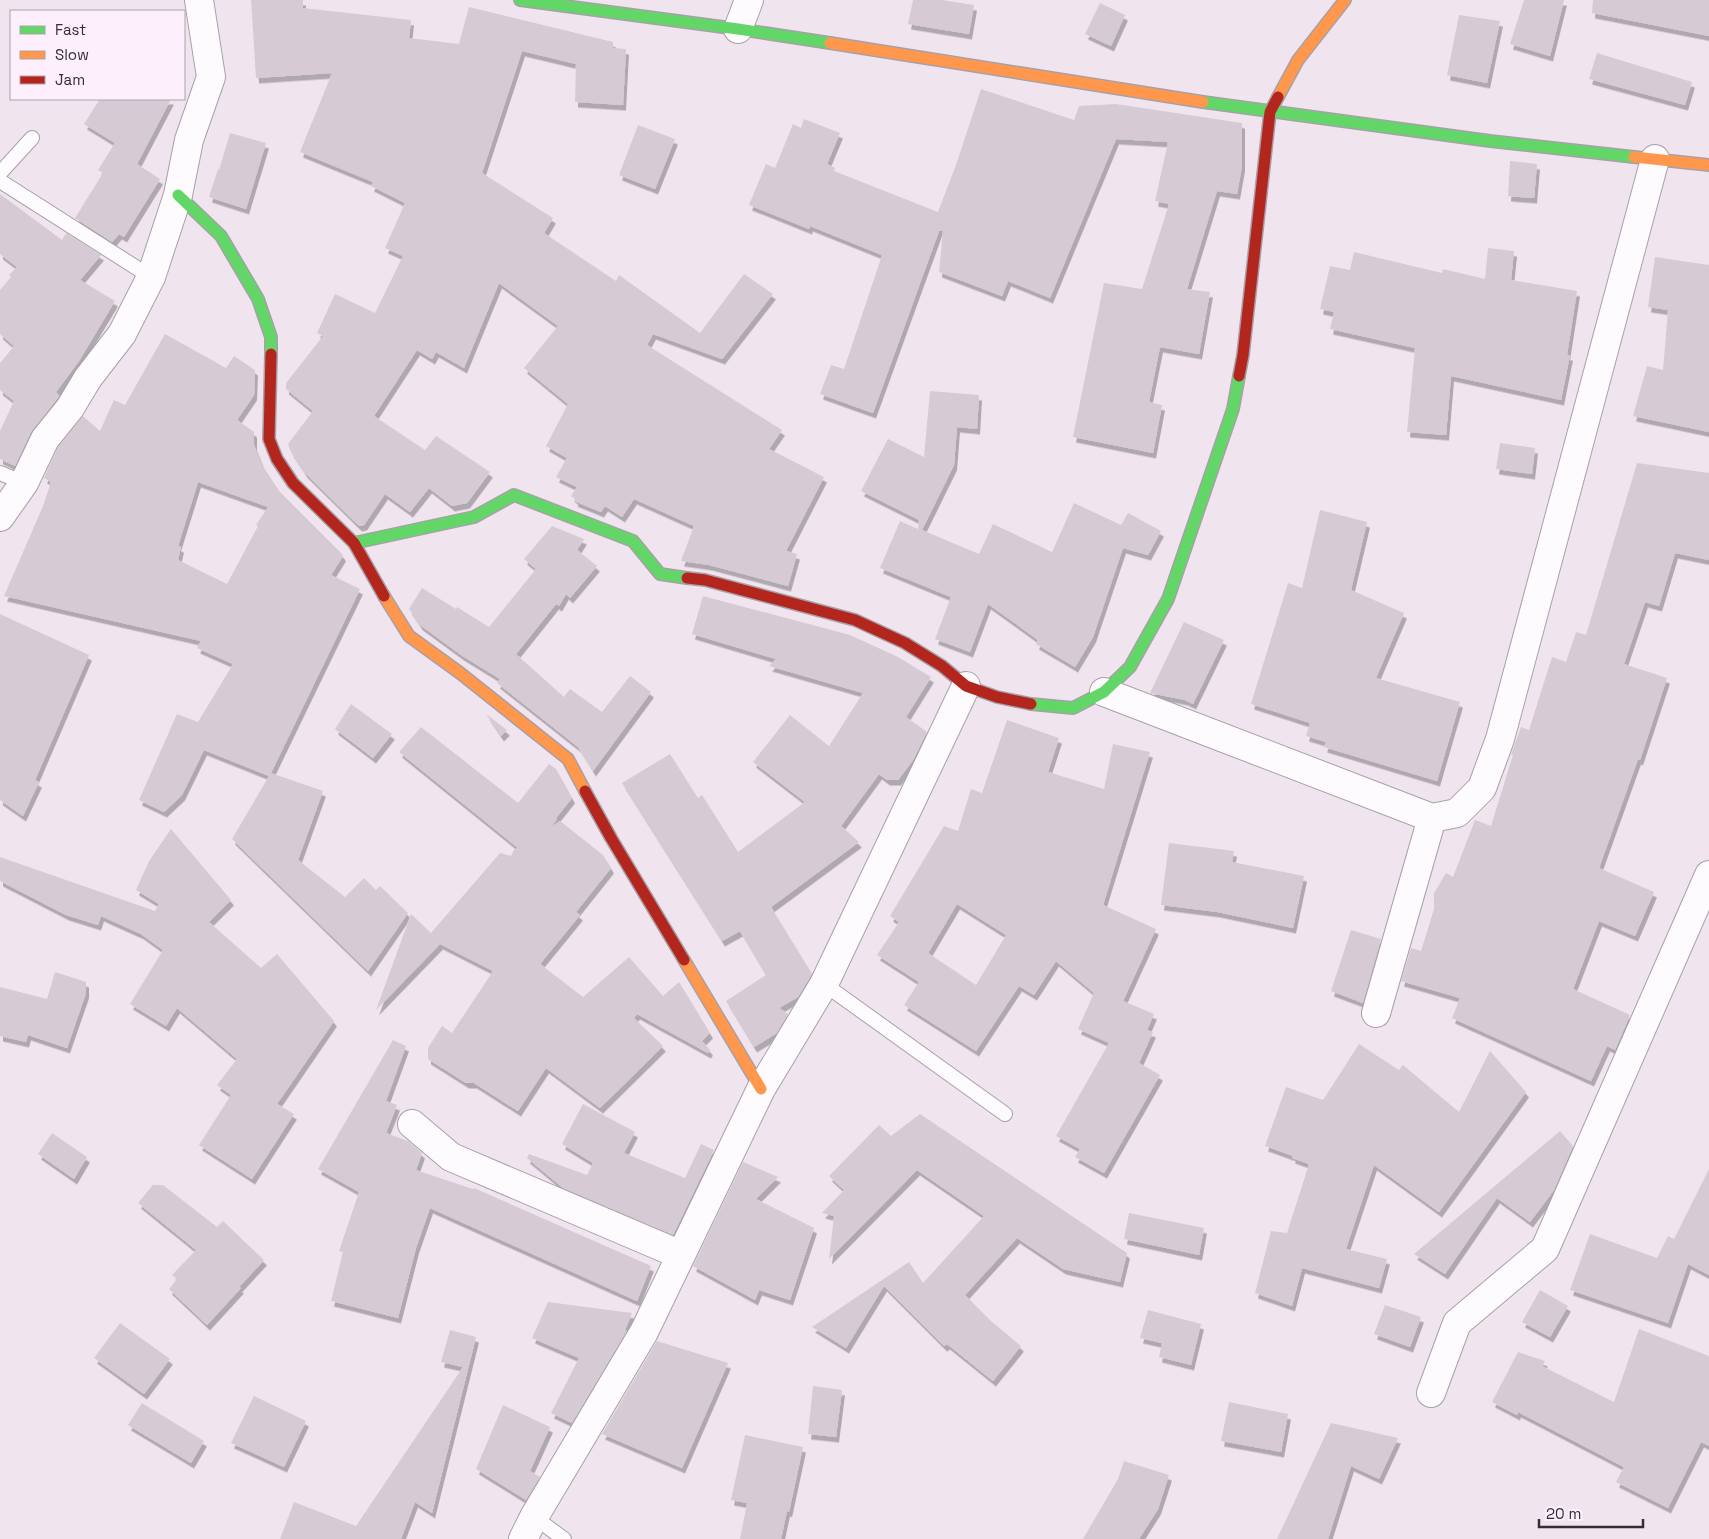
<svg xmlns="http://www.w3.org/2000/svg" width="1709" height="1539" font-family="'Space Grotesk',sans-serif">
<style>
.building{fill:#d6cbd5;fill-rule:evenodd;filter:url(#shadow)}
.lines{fill:none;stroke-linecap:round;stroke-linejoin:round}
.lane-casing{stroke:#a8a0a8;stroke-width:16}
.street-casing{stroke:#a8a0a8;stroke-width:30}
.fast-casing{stroke:#a8a0a8;stroke-width:14}
.slow-casing{stroke:#a8a0a8;stroke-width:14}
.jam-casing{stroke:#a8a0a8;stroke-width:14}
.lane{stroke:#fdfbfd;stroke-width:14}
.street{stroke:#fdfbfd;stroke-width:28}
.fast{stroke:#63d668;stroke-width:11}
.slow{stroke:#ff974d;stroke-width:11}
.jam{stroke:#b3261e;stroke-width:11}
</style>
<defs>
<filter id="shadow"><feDropShadow dx="3" dy="5.5" stdDeviation="0" flood-color="#0004"/></filter>
</defs>
<rect width="100%" height="100%" fill="#f0e5ef"/>
<!-- building -->
<path class="building" d="M251,0H303V8L411,20L409,38L459,44L469,7L613,42V48L626,49L623,105L575,102L576,64L522,51L482,173L553,218L544,233L616,281L619,275L700,333L744,274L773,294L722,359L653,334L647,345L782,430L769,449L824,477L786,551L797,554L788,586L709,565L681,561L694,526L634,499L622,517L605,506L601,512L574,501L576,500L571,496L577,487L556,477L567,458L546,446L568,404L524,368L558,326L499,283L464,368L436,352L432,359L417,350L374,416L425,450L436,436L490,472L467,503L452,506L429,488L410,512L385,494L364,525L359,526L305,473L291,452L288,444L313,411L286,389V383L323,336L317,333L335,294L375,313L403,256L385,248L405,203L371,186L373,182L300,152L332,73L256,78Z
M913,0H942L974,5L969,34L908,24Z
M1524,0H1564L1550,56L1510,44Z
M1593,0H1709V36L1592,13Z
M1100,3L1125,15L1111,46L1085,34Z
M1459,15L1500,21L1487,83L1447,75Z
M1597,53L1692,82L1685,105L1589,79Z
M981,89L1074,120L1079,106L1116,104L1242,123V166L1237,194L1217,191L1187,289L1210,292L1199,354L1160,347L1149,402L1162,405L1153,453L1073,437L1104,283L1142,289L1169,204L1155,201L1168,142L1116,139L1050,298L1008,281L1002,296L939,272L943,231H939L873,413L820,394L831,365L844,369L882,255L810,226L809,229L749,205L766,164L775,168L793,124L801,128L804,119L840,133L827,164L835,168L834,171L938,212L956,165Z
M100,99H171L137,164L160,179L124,237L119,234L112,242L75,218L103,173L98,170L115,143L84,124Z
M638,125L675,139L655,189L619,175Z
M230,133L266,143L246,209L209,197L218,169L219,170Z
M1510,161L1537,164L1534,198L1508,196Z
M0,194L62,240L66,233L101,255L80,280L115,301L79,361L56,392L59,396L57,399L31,432L15,466L0,459V431L14,401L0,390V363L14,346L0,334V290L11,277L9,275L17,267L0,254Z
M1488,248L1514,251L1511,280L1577,291L1567,355H1570L1561,400L1451,376L1446,435L1407,432L1415,348L1330,329L1334,312L1320,309L1330,266L1350,270L1354,252L1442,273L1443,269L1485,279Z
M1655,257L1709,265V432L1633,416L1647,366L1663,370L1668,310L1648,307Z
M165,334L226,368L234,356L255,370L254,395L237,420L254,432V445L262,465L280,492L341,553L343,556L331,575L360,589L271,773L323,791L298,860L345,897L364,878L376,890L380,886L408,913L368,971L232,839L269,776L204,750L182,795L164,812L139,800L177,714L198,722L233,664L197,648L201,641L4,596L43,506L51,482L44,478L58,447L83,416L100,431L114,400L125,405ZM198,482L268,507L256,525L258,526L227,584L178,560L181,547L178,546Z
M930,391L979,395L977,429L957,427L954,465L922,530L979,554L993,524L1052,552L1074,503L1121,525L1128,513L1161,531L1148,555L1123,548L1093,637L1075,667L1036,644L1038,640L988,604L970,652L935,639L951,597L880,568L900,521L918,529L919,520L861,491L888,439L924,457Z
M1500,443L1535,448L1532,474L1496,469Z
M1637,463L1709,473V560L1675,553L1659,606L1645,602L1624,664L1667,678L1640,760L1638,759L1599,868L1654,892L1635,936L1599,921L1573,989L1630,1015L1615,1050L1607,1046L1591,1081L1452,1018L1460,998L1401,981L1411,948L1421,951L1434,909V893L1446,873L1453,877L1475,820L1491,826L1513,755H1511L1521,727L1529,730L1552,657L1566,662L1576,632L1586,635Z
M1320,510L1367,522L1351,590L1404,613L1376,678L1460,702L1437,781L1324,747L1326,742L1306,736L1310,723L1251,704L1288,583L1302,588Z
M552,526L584,539L577,550L597,566L570,598L566,594L559,606L556,604L516,654L564,697L570,689L602,712L630,676L651,692L593,771L578,747L497,683L500,679L461,655L420,625L409,609L422,588L456,609L457,607L489,627L536,569L524,559Z
M703,596L850,635L898,657L931,677L906,717L927,732L913,760L898,780H887L879,774L841,826L859,842L771,907L812,974L798,997L779,1008L788,1014L777,1033L754,1047L726,1001L766,975L740,931L722,941L622,783L670,754L698,798L702,795L738,852L805,802L753,762L790,715L829,746L863,693L769,666L776,659L692,634Z
M0,614L89,655L35,780L39,782L23,816L0,800Z
M1184,622L1224,640L1193,704L1185,700L1150,693Z
M351,704L392,734L373,758L335,729Z
M486,714L507,730L501,736Z
M1007,720L1059,738L1048,772L1104,789L1113,744L1150,752L1103,905L1156,929L1123,1001L1154,1014L1147,1030L1153,1032L1139,1063L1160,1075L1104,1173L1075,1157L1080,1149L1056,1136L1109,1043L1078,1029L1094,993L1056,961L1034,995L1019,986L976,1051L904,1005L919,982L877,955L899,922L890,916L944,826L958,831L971,789L982,793ZM957,904L1006,935L976,985L928,953Z
M421,727L518,803L549,764L556,769L572,798L556,818L557,819L551,827L560,821L603,855L611,868L576,912L580,915L540,964L583,997L629,957L663,996L679,982L710,1033L702,1041L710,1050L708,1053L637,1014L634,1018L663,1046L600,1108L546,1068L518,1111L474,1083H466L428,1059V1048L442,1026L452,1033L493,971L440,944L376,1010L411,914L431,933L500,853L511,856L514,850L518,848L399,752Z
M171,829L231,900L209,922L261,968L277,954L334,1021L277,1104L294,1114L252,1179L199,1145L231,1095L217,1085L237,1059L177,1008L166,1026L130,1004L163,950L141,934L101,916L98,925L66,915L0,881V857L155,911L159,904L136,890L149,861Z
M1169,843L1234,851L1232,862L1304,876L1293,928L1217,912L1161,905Z
M1351,930L1381,939L1363,1003L1331,991Z
M55,972L86,982V993L67,1048L28,1035L26,1042L0,1036V987L47,999Z
M393,1040L406,1046L386,1101L397,1105L386,1133L408,1141L422,1153L416,1170L473,1189L474,1188L651,1266L637,1301L430,1208L416,1248L398,1318L331,1301L343,1252L339,1251L359,1192L318,1169Z
M1359,1044L1399,1070L1403,1065L1459,1112L1490,1051L1526,1092L1439,1212L1374,1165L1346,1249L1387,1259L1379,1288L1302,1268L1292,1306L1255,1293L1271,1231L1287,1233L1309,1164L1292,1158L1293,1156L1265,1146L1286,1087L1323,1100Z
M583,1104L635,1132L624,1153L685,1178L701,1144L714,1150L673,1235L563,1188L527,1158L529,1154L587,1175L593,1163L562,1144Z
M920,1114L1127,1253L1120,1282L1063,1269L1017,1238L965,1295L991,1321L1021,1346L993,1381L947,1344L944,1346L884,1286L846,1348L812,1327L909,1262L923,1283L984,1216L917,1170L829,1259L834,1216L822,1213L844,1190L829,1176L879,1125L891,1136Z
M1560,1131L1573,1146L1554,1190L1530,1222L1497,1198L1445,1274L1414,1254Z
M52,1133L87,1157L74,1179L38,1154Z
M743,1162L778,1177L756,1199L814,1228L790,1300L759,1290L755,1300L693,1266Z
M1709,1169V1275L1688,1264L1668,1323L1570,1290L1590,1234L1657,1258L1668,1236L1674,1239Z
M153,1185H163L217,1227L223,1221L264,1260L239,1287L241,1288L207,1325L169,1289L177,1279L172,1275L196,1250L138,1203Z
M1129,1213L1204,1228L1199,1255L1124,1239Z
M1540,1290L1568,1306L1550,1337L1522,1322Z
M548,1302L632,1313L625,1330L627,1331L572,1423L551,1413L579,1358L532,1338Z
M1385,1305L1421,1317L1410,1347L1374,1334Z
M1148,1310L1201,1324L1191,1365L1159,1357L1162,1343L1140,1338Z
M120,1323L170,1359L144,1394L94,1358Z
M1639,1329L1709,1356V1446L1701,1442L1668,1508L1616,1482L1624,1467L1518,1412L1517,1415L1492,1402L1518,1352L1545,1361L1542,1366L1614,1402Z
M450,1330L476,1337L432,1513L415,1502L401,1539H280L294,1502L356,1526L463,1367L441,1362Z
M657,1341L728,1363L682,1468L602,1434Z
M813,1386L842,1390L836,1437L808,1434Z
M254,1396L306,1421L284,1467L231,1443Z
M1229,1402L1288,1414L1281,1452L1221,1441Z
M142,1403L204,1441L191,1463L128,1425Z
M503,1405L550,1427L530,1471L540,1477L526,1500L476,1469Z
M1331,1423L1398,1438L1379,1479L1351,1466L1328,1539H1277Z
M745,1435L803,1447L789,1512L787,1511L781,1539H740L747,1503L731,1500Z
M1124,1461L1169,1475L1158,1509L1139,1539H1083L1118,1479Z"/>
<g class="lines">
<defs>
<path id="lane" d="M0,173L32,138
M0,181L151,277
M0,473L24,483
M824,984L1005,1114
M534,1517L564,1539"/>
<path id="street" d="M738,29L749,0
M0,517L24,483L45,439L70,408L88,378L122,334L151,277L178,195L189,140L211,77L199,0
M1104,692L1432,818L1457,813L1482,788L1500,739L1655,159
M1376,1013L1432,818
M412,1124L451,1157L681,1255
M1431,1393L1457,1323L1545,1249L1709,875
M523,1539L534,1517L644,1332L761,1089L824,984L966,686"/>
<path id="fast" d="M520,0L738,29L830,43
M1203,102L1490,141L1634,157
M178,195L221,236L258,299L271,337V354
M354,543L474,517L514,495L633,541L660,574L687,578
M1031,704L1073,708L1104,692L1130,667L1168,599L1233,409L1239,376"/>
<path id="slow" d="M830,43L1203,102
M1278,97L1298,60L1345,0
M1634,157L1709,165
M384,596L409,636L460,673L568,759L585,791
M684,960L761,1089"/>
<path id="jam" d="M271,354L269,439L277,459L293,483L354,543L384,596
M1239,376L1243,355L1270,112L1278,97
M687,578L705,580L855,620L905,643L942,666L966,686L997,697L1031,704
M585,791L611,838L684,960"/>
</defs>
<!-- lane casing -->
<use href="#lane" class="lane-casing"/>
<!-- street casing -->
<use href="#street" class="street-casing"/>
<!-- fast casing -->
<use href="#fast" class="fast-casing"/>
<!-- slow casing -->
<use href="#slow" class="slow-casing"/>
<!-- jam casing -->
<use href="#jam" class="jam-casing"/>
<!-- lane -->
<use href="#lane" class="lane"/>
<!-- street -->
<use href="#street" class="street"/>
<!-- fast -->
<use href="#fast" class="fast"/>
<!-- slow -->
<use href="#slow" class="slow"/>
<!-- jam -->
<use href="#jam" class="jam"/>
</g>
<!-- legend -->
<rect x="10" y="10" width="175" height="90" fill="#fdf0fc" stroke="#ada2ac"/>
<rect x="20" y="26" width="25" height="8" fill="#63d668" stroke="#ada2ac"/>
<text x="55" y="35" font-size="15" fill="#352d35">Fast</text>
<rect x="20" y="51" width="25" height="8" fill="#ff974d" stroke="#ada2ac"/>
<text x="55" y="60" font-size="15" fill="#352d35">Slow</text>
<rect x="20" y="76" width="25" height="8" fill="#b3261e" stroke="#ada2ac"/>
<text x="55" y="85" font-size="15" fill="#352d35">Jam</text>
<!-- scale -->
<path d="M1539 1519v8h104v-8" fill="none" stroke="#352d35" stroke-width="2.5"/>
<text x="1546" y="1519" font-size="15" fill="#352d35" stroke="#fdf0fc" stroke-width="4" paint-order="stroke">20 m</text>
</svg>
